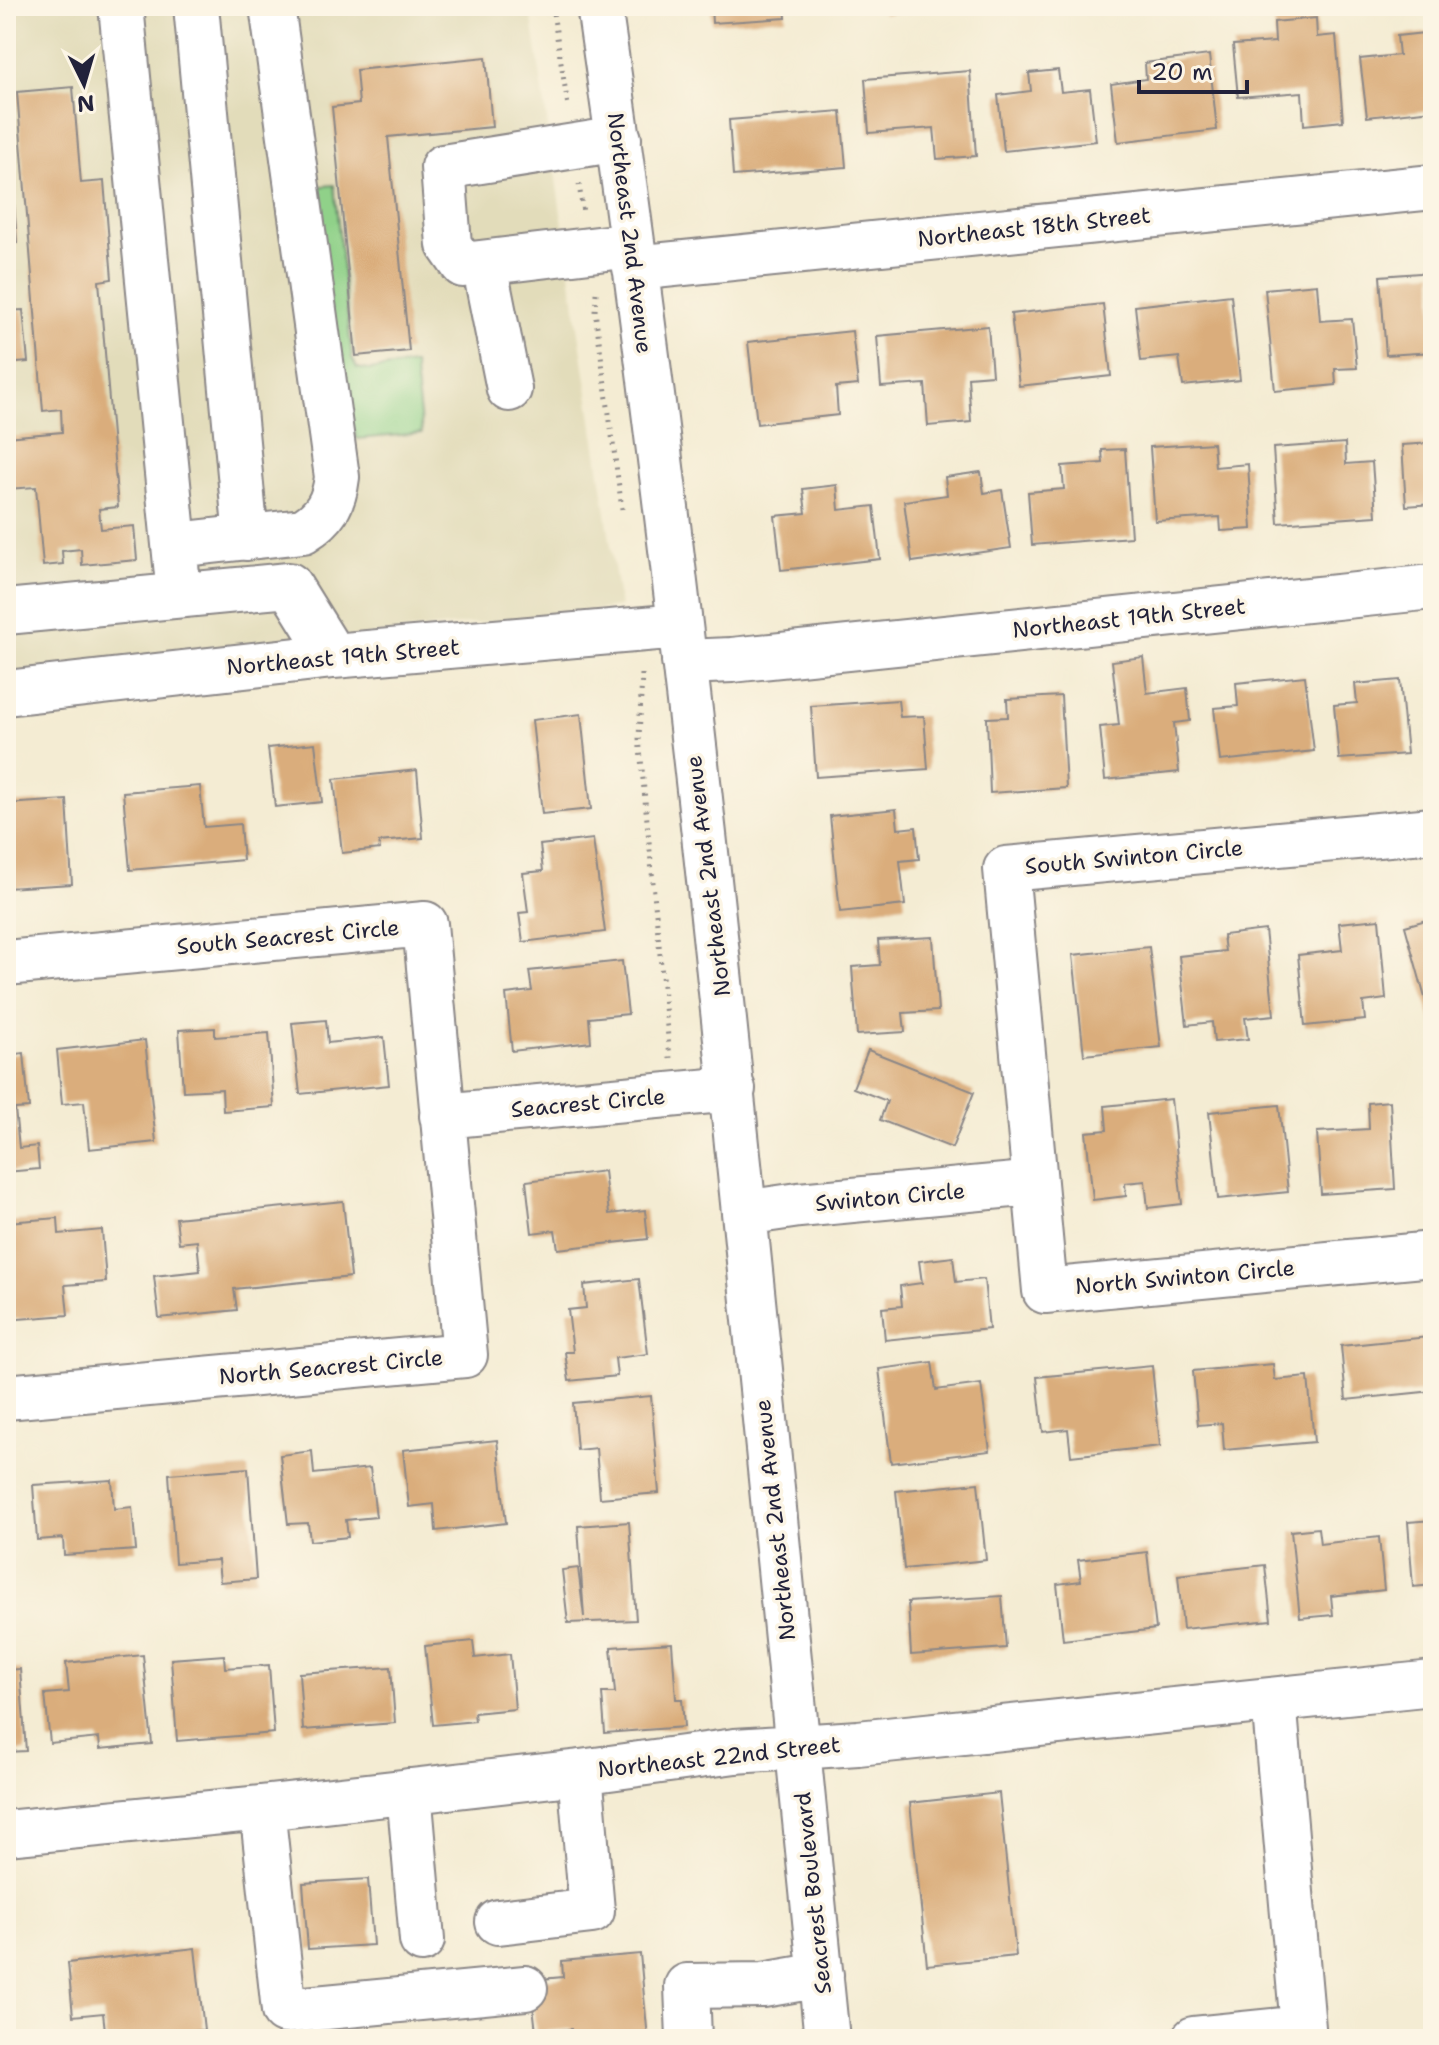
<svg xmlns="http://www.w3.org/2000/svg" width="1439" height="2045" font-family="'Shantell Sans',sans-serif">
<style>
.built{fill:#e2dcba}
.green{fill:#90d189;stroke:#597a62;stroke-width:2}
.building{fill:#daad7c}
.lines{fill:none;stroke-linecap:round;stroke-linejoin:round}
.minor-casing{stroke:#8b8787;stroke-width:48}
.path{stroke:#8b8787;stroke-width:5;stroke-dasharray:2 6;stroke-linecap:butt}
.minor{stroke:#fff;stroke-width:44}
.labels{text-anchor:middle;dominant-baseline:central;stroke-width:7;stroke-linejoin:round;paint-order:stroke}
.street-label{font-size:22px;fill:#22223b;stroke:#fcf5e5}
</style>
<rect width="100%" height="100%" fill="#fcf5e5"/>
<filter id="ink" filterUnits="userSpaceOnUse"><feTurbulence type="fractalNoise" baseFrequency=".0125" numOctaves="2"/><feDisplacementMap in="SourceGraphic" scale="16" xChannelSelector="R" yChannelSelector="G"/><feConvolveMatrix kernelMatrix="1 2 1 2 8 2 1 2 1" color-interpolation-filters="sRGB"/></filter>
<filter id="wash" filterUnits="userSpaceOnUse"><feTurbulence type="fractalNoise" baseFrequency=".006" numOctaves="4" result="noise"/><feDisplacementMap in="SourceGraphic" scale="32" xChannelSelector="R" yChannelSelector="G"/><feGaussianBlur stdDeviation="1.8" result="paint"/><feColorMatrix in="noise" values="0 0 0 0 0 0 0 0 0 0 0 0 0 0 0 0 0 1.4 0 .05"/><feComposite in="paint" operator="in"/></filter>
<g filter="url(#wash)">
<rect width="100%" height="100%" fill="#f4ecd3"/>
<!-- built -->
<path class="built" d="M6,6H530L620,607L6,675Z"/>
<!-- green -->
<path class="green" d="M334,185L352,358L357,368L369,370L414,364L422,433L357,439L344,402L312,187Z"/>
<g id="blocks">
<!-- building -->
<path class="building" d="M711,6H785L786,18L712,23Z
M883,6H935V8L884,14Z
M1316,18L1317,37L1336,35L1343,121L1304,125L1302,92L1238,97L1233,45L1275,42L1274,22Z
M1433,32V110L1367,117L1360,59L1399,55L1397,36Z
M1209,55L1217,130L1118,142L1111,84L1146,79L1145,63Z
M486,57L492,127L388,137L409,351L356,356L332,107L359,104L356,70Z
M1058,70L1061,92L1090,89L1096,141L1004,151L998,95L1031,91L1029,73Z
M970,71L976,156L937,159L934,128L869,133L865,79Z
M73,87L81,183L104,181L112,279L99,281L118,507L99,509L101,529L134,526L137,560L82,565L81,549L62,551L63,564L43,566L36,487L6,489V437L62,432L61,409L43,411L17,92Z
M841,111L846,167L733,176L729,120Z
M13,190L17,243L6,244V191Z
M1433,272V352L1386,355L1380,276Z
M1317,284L1320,321L1352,319L1357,368L1335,369L1336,385L1275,391L1265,289Z
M1231,295L1240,380L1183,386L1179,357L1141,361L1135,306Z
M1103,304L1111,376L1019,386L1011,314Z
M23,310L28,362L6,364V311Z
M988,326L992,375L968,377L971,422L928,426L925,384L881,387L877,336Z
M852,331L858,385L836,387L838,415L757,424L748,342Z
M1213,443L1215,467L1248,464L1252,529L1221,531L1220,517L1155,521L1150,447Z
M1345,443L1346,464L1372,462L1376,516L1278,523L1273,448Z
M1433,443V504L1406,506L1402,445Z
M1125,449L1131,537L1032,545L1028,492L1064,489L1062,466L1103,463L1102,450Z
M981,472L984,493L1002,490L1011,548L912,562L904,501L947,495L945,477Z
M837,485L839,510L874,506L880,559L781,570L775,516L806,513L803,489Z
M1143,657L1147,693L1187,688L1190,721L1174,723L1179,772L1105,780L1100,727L1119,725L1112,661Z
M1305,676L1314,751L1220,761L1214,708L1238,706L1236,683Z
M1400,680L1407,754L1339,759L1334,705L1357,703L1355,684Z
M1061,696L1066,788L990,793L987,718L1008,717L1007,699Z
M898,700L900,717L924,716L928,769L816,777L811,706Z
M581,714L591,809L542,814L532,720Z
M315,743L322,802L275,807L268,748Z
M417,770L423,838L379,842L380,849L342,853L334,779Z
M200,786L204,827L240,824L243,860L130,870L123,792Z
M67,800L72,884L6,888V804Z
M896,809L898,829L916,827L919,859L900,861L905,905L840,912L830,816Z
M593,839L605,932L523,942L519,913L528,912L523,873L543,871L540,845Z
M1433,918V1023H1432L1405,926Z
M1379,919L1386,999L1363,1002L1365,1020L1305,1026L1298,955L1342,950L1339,923Z
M1265,930L1274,1015L1245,1018L1248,1039L1214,1042L1212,1022L1187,1025L1179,956L1225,951L1223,935Z
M933,937L938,1011L903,1013L905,1032L857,1035L852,967L880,965L878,940Z
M1149,947L1161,1047L1084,1055L1073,955Z
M622,961L628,1014L589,1018L591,1042L512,1051L506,994L532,991L529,971Z
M326,1020L328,1043L384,1037L389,1085L300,1094L292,1023Z
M215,1028V1037L269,1033L274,1107L223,1111L222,1089L183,1091L179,1030Z
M145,1040L156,1142L89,1149L84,1102L62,1104L57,1050Z
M868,1050L974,1092L952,1148L880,1120L887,1101L853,1088Z
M24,1053L29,1108L15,1109L19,1148L37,1146L39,1169L6,1172V1055Z
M1171,1099L1182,1204L1148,1208L1145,1181L1125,1183L1126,1196L1093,1200L1086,1132L1107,1130L1105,1106Z
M1390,1101L1395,1189L1321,1194L1317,1132L1369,1129L1368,1103Z
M1279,1105L1288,1192L1218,1199L1209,1112Z
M604,1171L609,1214L645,1210L648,1239L558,1249L555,1230L532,1233L526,1181Z
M343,1201L351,1277L234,1289L237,1310L159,1318L154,1276L200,1271L197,1241L179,1243L176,1218Z
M58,1218L59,1234L102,1230L106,1282L65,1285L68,1315L6,1320V1269H11L7,1222Z
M953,1257L956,1282L984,1279L989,1329L885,1340L882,1308L902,1306L900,1286L922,1283L919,1261Z
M639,1279L648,1354L615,1358L617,1376L569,1381L565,1352H573L568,1310L586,1308L584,1285Z
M1428,1337L1433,1391L1346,1400L1341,1346Z
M932,1362L936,1390L981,1384L990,1451L891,1463L879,1369Z
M1273,1364L1275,1380L1308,1377L1314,1442L1224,1450L1222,1423L1198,1425L1193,1371Z
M1152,1366L1160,1446L1071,1456L1068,1429L1043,1432L1037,1377Z
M651,1396L659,1493L600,1498L596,1448L577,1450L573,1403Z
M497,1440L506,1523L436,1531L434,1504L409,1507L403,1450Z
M312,1451L314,1474L370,1468L376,1517L346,1520L348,1537L310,1541L308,1523L288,1524L280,1455Z
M248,1468L256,1579L220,1582L218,1560L175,1563L169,1474Z
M112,1480L114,1509L132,1507L136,1550L64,1555L63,1538L37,1540L33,1485Z
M978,1483L986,1560L904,1569L896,1491Z
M1433,1520V1585L1413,1587L1408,1522Z
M629,1522L636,1620L568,1623L562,1570L578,1568L584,1617L578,1526Z
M1318,1528L1320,1544L1379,1537L1384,1590L1331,1596L1333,1615L1300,1618L1291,1531Z
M1147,1552L1156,1629L1063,1640L1057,1584L1081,1581L1078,1560Z
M1265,1565L1271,1620L1183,1629L1178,1575Z
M1002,1596L1006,1648L911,1655L908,1602Z
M473,1641L475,1658L510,1654L515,1709L474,1713L475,1721L433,1725L425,1646Z
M672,1643L676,1699H682L684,1727L605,1733L602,1693H615L611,1647Z
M143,1655L152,1744L100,1749L99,1738L50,1743L45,1694L69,1692L66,1663Z
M224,1655L225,1668L269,1665L274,1733L177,1741L171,1659Z
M391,1667L395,1723L303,1730L299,1673Z
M20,1669L26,1751L6,1752V1670Z
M999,1793L1016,1956L927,1965L910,1803Z
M368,1879L373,1945L308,1949L303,1883Z
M195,1948L204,2030L165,2034L166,2039H106L103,2013L73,2016L68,1963Z
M640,1954L648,2039H572L571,2029L536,2032L530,1980L563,1977L562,1961Z"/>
</g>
</g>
<g filter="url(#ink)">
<use href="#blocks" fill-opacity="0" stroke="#8b8787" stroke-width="2"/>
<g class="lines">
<defs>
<path id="minor" d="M121,6L179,595
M196,6L246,538
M599,6C698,681 758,1361 827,2039
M619,139L443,167L449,245L463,265L632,245
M484,264L509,389
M635,268L1433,187
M176,545L303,531C325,518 334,503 337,477L272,6
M6,612L289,585L333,656
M684,662L732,660L1433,587
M6,693L333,656L680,626
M1433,830L1006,869L1045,1291L1433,1254
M6,963L425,924L465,1355L6,1397
M442,1116L733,1089
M745,1213L799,1205L1035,1183
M1274,1700L1304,2039
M409,1791L422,1940
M262,1808L284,2011L525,1988
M6,1833L262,1808L580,1772L735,1751L858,1743L1433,1683
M498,1922L592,1911L580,1772
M689,2039L687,1986L763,1985L821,1975
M1194,2039L1303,2028"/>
</defs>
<!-- minor casing -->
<use href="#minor" class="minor-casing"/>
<!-- path -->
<path class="path" d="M552,6L568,106
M579,184L583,213
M596,293L595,311L622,509
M642,674L639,738L670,1058"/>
<!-- minor -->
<use href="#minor" class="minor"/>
</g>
</g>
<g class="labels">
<!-- street labels -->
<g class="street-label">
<text transform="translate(1034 227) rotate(-6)">Northeast 18th Street</text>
<text transform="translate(630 233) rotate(83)">Northeast 2nd Avenue</text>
<text transform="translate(1129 618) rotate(-6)">Northeast 19th Street</text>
<text transform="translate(343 657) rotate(-5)">Northeast 19th Street</text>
<text transform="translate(1134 857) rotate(-5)">South Swinton Circle</text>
<text transform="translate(708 876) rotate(-97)">Northeast 2nd Avenue</text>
<text transform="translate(288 937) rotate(-5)">South Seacrest Circle</text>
<text transform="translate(588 1103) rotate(-5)">Seacrest Circle</text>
<text transform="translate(890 1197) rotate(-5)">Swinton Circle</text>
<text transform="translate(1185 1277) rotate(-5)">North Swinton Circle</text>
<text transform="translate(331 1367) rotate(-5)">North Seacrest Circle</text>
<text transform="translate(775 1520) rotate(-96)">Northeast 2nd Avenue</text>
<text transform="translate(719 1757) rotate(-6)">Northeast 22nd Street</text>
<text transform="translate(813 1893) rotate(-96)">Seacrest Boulevard</text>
</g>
</g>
<!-- margin -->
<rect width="1439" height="2045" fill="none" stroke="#fcf5e5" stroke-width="32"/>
<!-- north arrow -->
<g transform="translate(84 84) rotate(175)" stroke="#fcf5e5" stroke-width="6" paint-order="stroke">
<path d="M0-6L14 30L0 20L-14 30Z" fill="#22223b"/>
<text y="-12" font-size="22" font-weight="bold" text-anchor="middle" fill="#22223b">N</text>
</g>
<!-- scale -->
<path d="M1139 80v12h108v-12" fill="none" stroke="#22223b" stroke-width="4"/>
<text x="1151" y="80" font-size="24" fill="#22223b" stroke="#fcf5e5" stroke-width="6" paint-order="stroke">20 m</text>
</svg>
